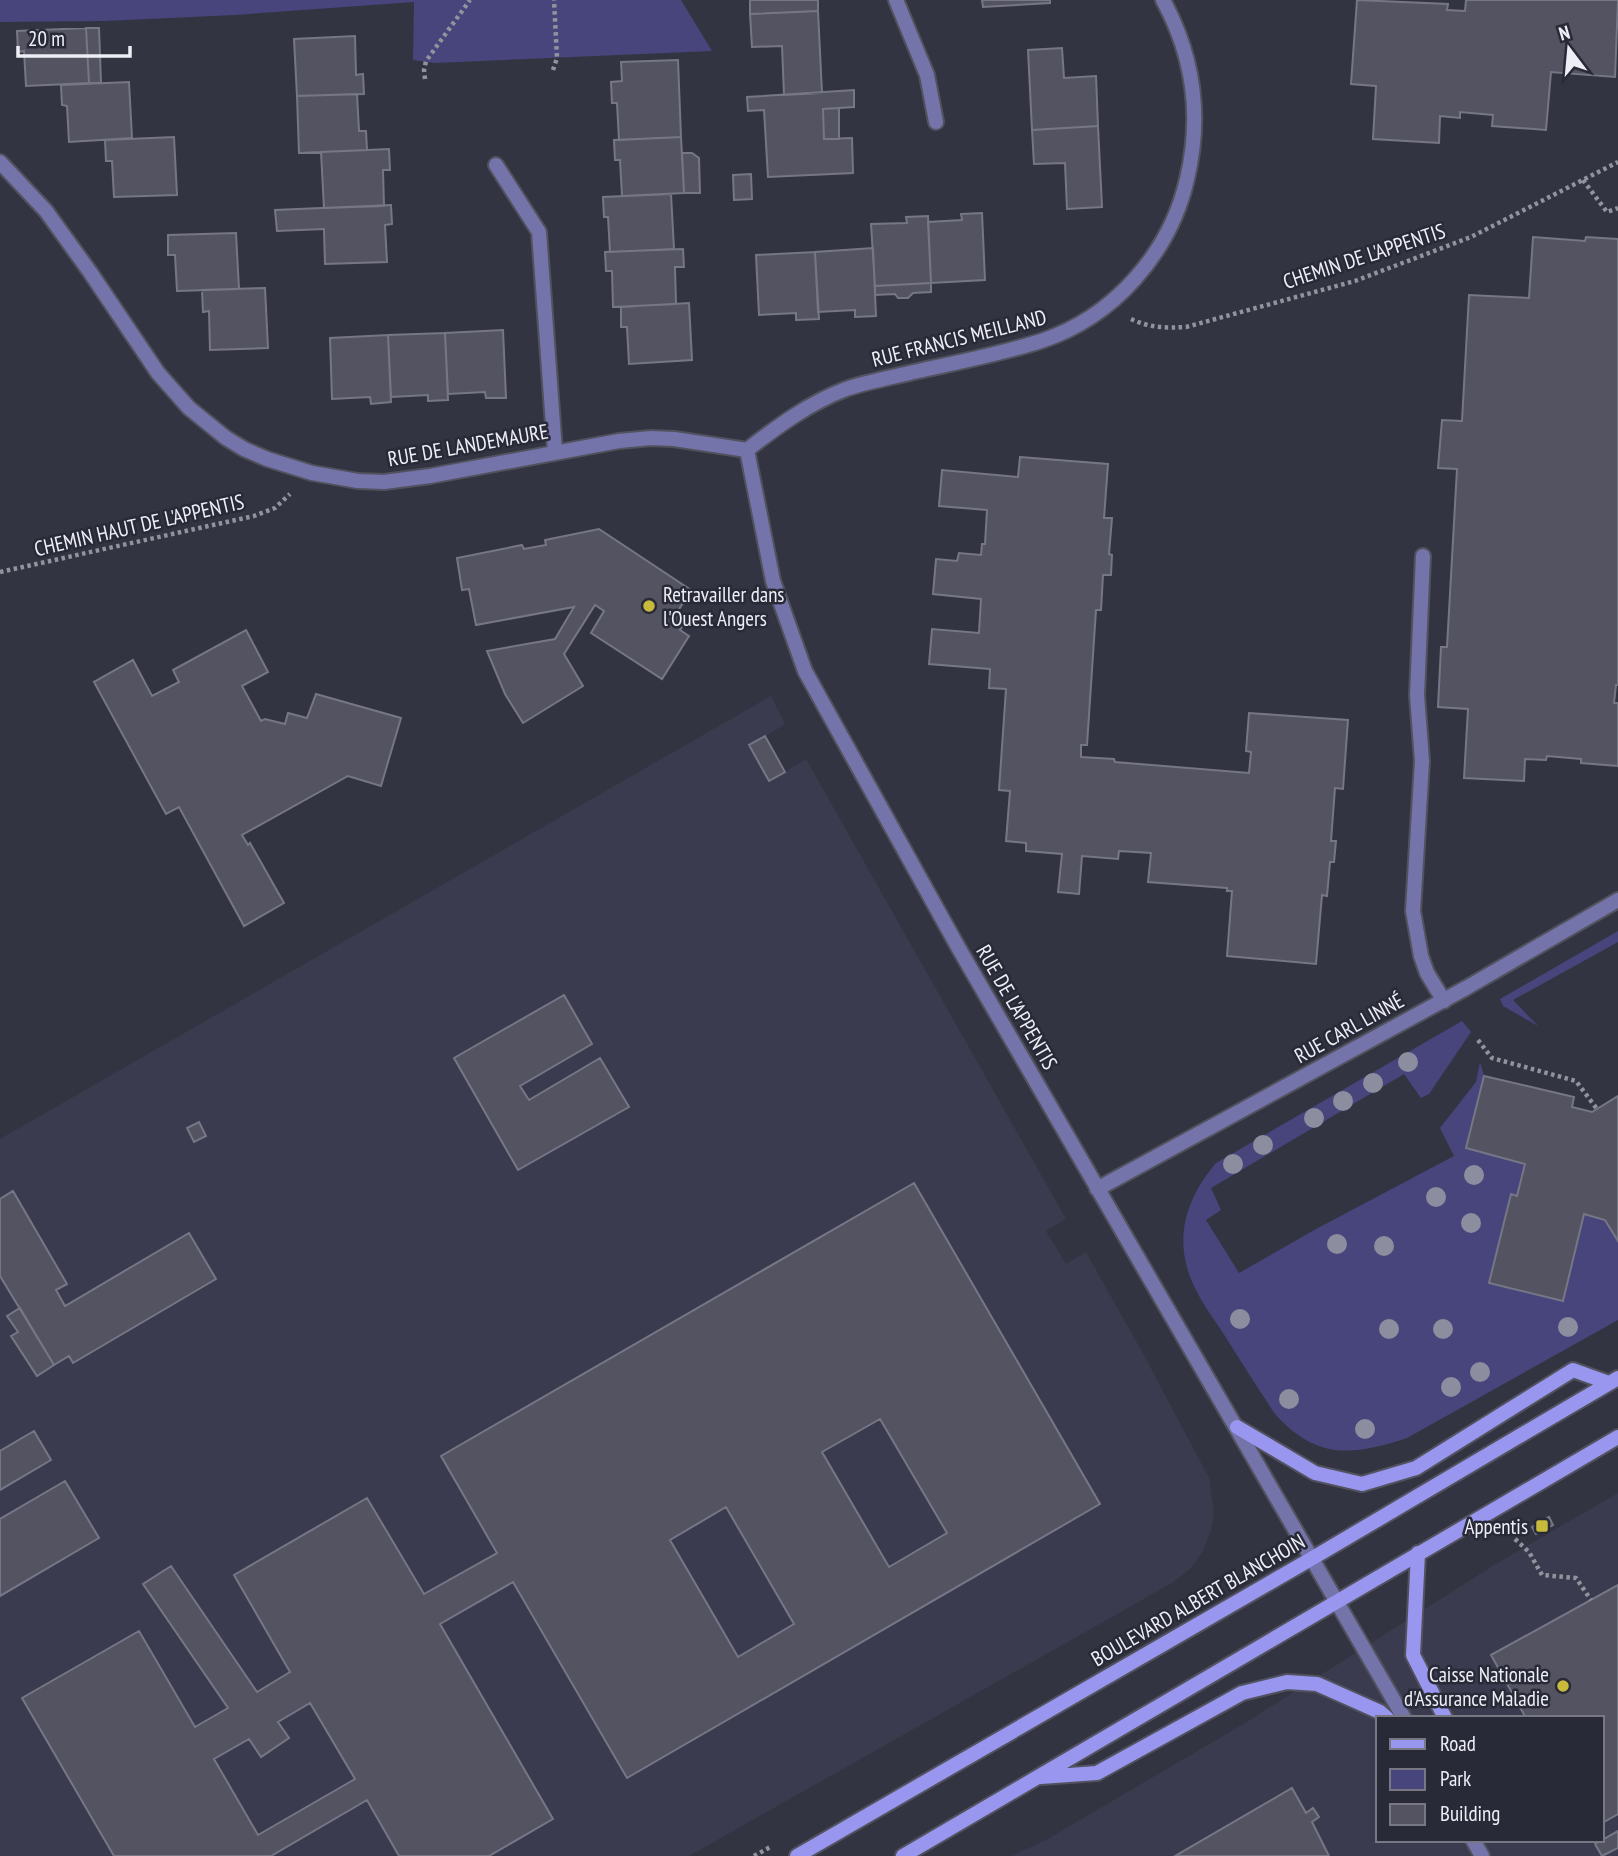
<svg xmlns="http://www.w3.org/2000/svg" width="1618" height="1856" font-family="'PT Sans Narrow',sans-serif">
<style>
.built{fill:#3a3b4e;fill-rule:evenodd}
.green{fill:#47457b}
.building{fill:#535362;stroke:#767786;stroke-width:2;fill-rule:evenodd}
.lines{fill:none;stroke-linecap:round;stroke-linejoin:round}
.lane-casing{stroke:#51525e;stroke-width:18}
.street-casing{stroke:#51525e;stroke-width:18}
.secondary-casing{stroke:#51525e;stroke-width:18}
.path{stroke:#92939d;stroke-width:4.5;stroke-dasharray:3.5 3.5;stroke-linecap:butt}
.lane{stroke:#7474ab;stroke-width:14}
.street{stroke:#7474ab;stroke-width:14}
.secondary{stroke:#9896ee;stroke-width:14}
.tree{fill:#8c8d9f}
.poi-dot{fill:#c8bb3b;stroke:#292a37;stroke-width:2.5}
.labels{text-anchor:middle;dominant-baseline:central;stroke-width:5;stroke-linejoin:round;paint-order:stroke}
.street-label{font-size:21px;fill:#edeef6;stroke:#292a37}
.poi-label{font-size:21px;fill:#edeef6;stroke:#292a37;text-anchor:end}
</style>
<rect width="100%" height="100%" fill="#333441"/>
<!-- built -->
<path class="built" d="M771,696L785,724L750,746L769,781L806,759L1066,1219L1046,1231L1066,1264L1086,1252L1145,1357L1209,1478L1214,1513L1211,1530L1203,1551L1190,1569L1172,1583L689,1856H0V1139Z
M1618,1493V1856H1012L1046,1840L1245,1723L1494,1565ZM1378,1718H1602V1840H1378Z"/>
<!-- green -->
<path class="green" d="M0,0H681L712,51L435,63L413,60L414,2L235,15L104,21L0,22Z
M1618,931V942L1513,1000L1538,1026L1503,1006L1500,999Z
M1462,1021L1471,1032L1429,1094L1421,1098L1404,1074L1211,1188L1221,1210L1206,1220L1239,1273L1316,1229L1454,1156L1440,1128L1476,1082L1480,1062L1484,1076L1466,1147L1525,1164L1517,1196L1511,1194L1489,1283L1563,1301L1584,1214L1605,1220L1618,1241V1320L1407,1438C1353,1456 1316,1460 1275,1414C1257,1387 1240,1360 1223,1333C1214,1319 1204,1306 1197,1292C1172,1245 1183,1202 1216,1163Z"/>
<!-- building -->
<path class="building" d="M750,0H818V11L750,14Z
M982,0H1050V3L983,7Z
M1357,0L1448,4L1447,10L1465,11L1466,0H1618L1615,77L1551,72L1546,130L1492,126L1493,115L1460,112V118L1440,116L1439,143L1373,139L1376,86L1351,84Z
M818,11L822,93L784,95L782,46L752,47L750,14Z
M86,28H99L101,83H89Z
M86,28L89,83L26,86L24,51L18,52L17,31Z
M355,36L356,75L363,74L364,94L297,96L294,39Z
M1062,48L1064,78L1096,76L1098,126L1032,130L1028,50Z
M678,60L681,137L619,140L617,103H612L611,82L622,81L621,62Z
M129,82L132,138L69,142L67,106L62,105L61,85Z
M854,90V107L823,109L824,139L852,138L853,173L768,177L764,110L748,111L747,97Z
M357,94L359,131H366L367,150L299,153L297,96Z
M839,108V139H824L823,109Z
M1098,126L1102,207L1067,209L1065,163L1034,164L1032,130Z
M174,137L177,195L114,197L112,161H106L105,140Z
M681,137L684,193L622,196L620,160H615L614,140Z
M389,149L390,170H383L384,206L324,208L321,152Z
M682,153H692L699,158L700,193H684Z
M751,174L752,199L734,200L733,175Z
M671,194L674,249L610,252L608,217H604L603,197Z
M391,205L392,224L385,225L387,262L325,264L324,229L277,231L275,210Z
M982,213L985,280L931,283L928,222L962,220L961,214Z
M928,216L931,283L875,286L871,224L907,223L906,217Z
M236,233L239,289L177,291L175,255H168V235Z
M1533,237L1585,241L1586,237L1618,239V685H1616L1614,703H1618V766L1581,763V759L1547,756L1546,760L1525,759L1524,781L1464,778L1468,709L1438,707L1441,647H1447L1457,469L1438,468L1442,420L1462,421L1469,295L1529,298Z
M873,248L876,316L855,317V310L818,312L815,252Z
M683,249L684,267H675L676,304L613,307L612,271H606L605,252Z
M815,252L819,319L796,320V313L759,315L756,255Z
M931,283V292L913,293L908,298H898L895,294L875,295V286Z
M265,288L268,348L210,350L209,311L203,312L202,290Z
M689,303L692,360L629,364L627,327H621V307Z
M503,330L506,398H486L485,392L448,394L445,333Z
M445,333L448,400L428,401V395L391,397L388,335Z
M388,335L391,402L371,404L370,397L332,399L330,338Z
M1020,457L1108,464L1104,518H1112L1109,554L1112,555L1111,575H1103L1101,610H1096L1087,745H1081V757L1114,759L1115,762L1249,773L1251,752L1246,751L1249,713L1348,720L1343,789L1335,788L1331,841H1336L1334,862H1330L1327,896L1322,895L1316,964L1227,956L1232,891H1227V888L1148,882L1151,853L1119,851L1118,859L1082,856L1079,894L1058,892L1062,854L1026,851V843L1006,841L1010,791L999,790L1006,689L989,688L990,669L929,664L932,629L979,633L981,599L933,594L936,559L957,561L959,553L981,555L982,544H985L987,510L939,506L942,470L1018,477Z
M599,529L691,590L678,611L688,617L680,630L689,636L662,679L591,633L604,611L595,605L564,654L583,686L523,723L505,694L487,651L555,639L574,607L476,625L469,589L462,590L457,558L522,545L524,549L546,545L545,540Z
M246,630L268,672L242,686L261,721L265,719L285,724L288,713L307,718L316,694L401,718L381,786L348,776L242,835L248,845L250,843L284,903L244,926L179,807L166,814L94,682L133,660L152,696L179,682L173,670Z
M765,736L785,772L769,781L749,745Z
M564,995L592,1044L520,1086L529,1100L600,1058L629,1107L518,1170L454,1058Z
M1484,1076L1574,1097L1572,1107L1592,1112L1618,1096V1241L1605,1220L1584,1214L1563,1301L1489,1283L1511,1194L1517,1196L1525,1164L1466,1148Z
M199,1122L206,1136L194,1142L187,1128Z
M914,1183L1100,1504L627,1778L513,1582L440,1624L553,1819L489,1856H399L367,1800L271,1856H114L22,1698L139,1631L195,1727L228,1708L143,1584L171,1566L257,1692L290,1672L234,1575L367,1498L424,1594L497,1553L441,1456ZM880,1419L947,1533L889,1567L822,1452ZM726,1507L794,1624L738,1657L670,1540ZM310,1703L355,1779L258,1835L214,1759L249,1739L261,1757L289,1738L278,1722Z
M13,1191L67,1284L56,1290L65,1306L189,1233L216,1279L73,1363L69,1356L54,1365L0,1276V1199Z
M20,1308L54,1365L37,1376L11,1336L18,1332L7,1316Z
M34,1431L51,1460L0,1490V1451Z
M65,1481L99,1538L0,1596V1519Z
M1549,1517L1553,1525L1536,1534L1532,1527Z
M1618,1585V1814L1602,1823V1718H1526L1491,1655Z
M1292,1788L1306,1813L1313,1808L1319,1817L1312,1822L1329,1856H1175Z
M1618,1831V1848L1602,1856L1595,1844Z"/>
<g class="lines">
<defs>
<path id="lane" d="M1423,556L1417,695L1422,761L1413,911L1421,956L1427,973L1444,1001"/>
<path id="street" d="M896,0L927,75L936,122
M0,162L46,211L90,272L158,373L189,408L226,438L244,449L267,459L312,473L358,481L384,482L430,476L619,441L651,438L674,439L747,450
M496,165L539,232L555,452
M747,450L773,581L805,671L958,947L1404,1718
M747,450C778,426 809,403 846,389C869,381 894,377 918,371C959,362 1001,354 1041,341C1114,317 1170,253 1187,179C1202,116 1194,57 1163,0
M1097,1189L1466,988L1618,900
M1473,1840L1482,1856"/>
<path id="secondary" d="M1237,1427L1315,1473L1362,1484L1416,1468L1573,1370L1609,1383
M1418,1553L1413,1655L1445,1718
M1041,1777L1097,1773L1242,1693L1287,1682L1317,1684L1380,1712L1387,1718
M797,1856L1311,1559L1618,1378
M903,1856L1618,1437"/>
</defs>
<!-- lane casing -->
<use href="#lane" class="lane-casing"/>
<!-- street casing -->
<use href="#street" class="street-casing"/>
<!-- secondary casing -->
<use href="#secondary" class="secondary-casing"/>
<!-- path -->
<path class="path" d="M553,70L557,58L554,0
M425,79L424,70L426,61L470,0
M1583,180L1607,212L1618,208
M1131,319C1150,328 1165,328 1186,327L1355,281L1471,237L1618,162
M0,572L254,516L275,508L290,494
M1478,1040L1492,1058L1576,1081L1597,1109
M1515,1539L1529,1552L1542,1575L1576,1578L1591,1600
M754,1856L772,1846"/>
<!-- lane -->
<use href="#lane" class="lane"/>
<!-- street -->
<use href="#street" class="street"/>
<!-- secondary -->
<use href="#secondary" class="secondary"/>
</g>
<!-- trees -->
<g class="tree">
<circle cx="1408" cy="1062" r="10"/>
<circle cx="1373" cy="1083" r="10"/>
<circle cx="1343" cy="1101" r="10"/>
<circle cx="1314" cy="1118" r="10"/>
<circle cx="1263" cy="1145" r="10"/>
<circle cx="1233" cy="1164" r="10"/>
<circle cx="1474" cy="1175" r="10"/>
<circle cx="1436" cy="1197" r="10"/>
<circle cx="1471" cy="1223" r="10"/>
<circle cx="1337" cy="1244" r="10"/>
<circle cx="1384" cy="1246" r="10"/>
<circle cx="1240" cy="1319" r="10"/>
<circle cx="1568" cy="1327" r="10"/>
<circle cx="1389" cy="1329" r="10"/>
<circle cx="1443" cy="1329" r="10"/>
<circle cx="1480" cy="1372" r="10"/>
<circle cx="1451" cy="1387" r="10"/>
<circle cx="1289" cy="1399" r="10"/>
<circle cx="1365" cy="1429" r="10"/>
</g>
<!-- markers -->
<g class="poi-dot">
<circle cx="649" cy="606" r="7"/>
<rect x="1535" y="1519" width="14" height="14" rx="3.5"/>
<circle cx="1563" cy="1686" r="7"/>
</g>
<g class="labels">
<!-- street labels -->
<g class="street-label">
<text transform="translate(1364 256) rotate(-18)">CHEMIN DE L'APPENTIS</text>
<text transform="translate(959 338) rotate(-14)">RUE FRANCIS MEILLAND</text>
<text transform="translate(468 445) rotate(-10)">RUE DE LANDEMAURE</text>
<text transform="translate(139 525) rotate(-13)">CHEMIN HAUT DE L'APPENTIS</text>
<text transform="translate(1017 1007) rotate(60)">RUE DE L'APPENTIS</text>
<text transform="translate(1349 1028) rotate(-29)">RUE CARL LINNÉ</text>
<text transform="translate(1198 1600) rotate(-30)">BOULEVARD ALBERT BLANCHOIN</text>
</g>
<!-- poi labels -->
<g class="poi-label">
<text x="663" y="594" text-anchor="start">Retravailler dans<tspan x="663" dy="24">l'Ouest Angers</tspan></text>
<text x="1528" y="1526">Appentis</text>
<text x="1549" y="1674">Caisse Nationale<tspan x="1549" dy="24">d'Assurance Maladie</tspan></text>
</g>
</g>
<!-- legend -->
<rect x="1376" y="1716" width="228" height="126" fill="#292a37" stroke="#777883" stroke-width="2"/>
<rect x="1390" y="1739" width="35" height="10" fill="#9896ee" stroke="#777883" stroke-width="2"/>
<text x="1440" y="1751" font-size="21" fill="#edeef6">Road</text>
<rect x="1390" y="1769" width="35" height="21" fill="#47457b" stroke="#777883" stroke-width="2"/>
<text x="1440" y="1786" font-size="21" fill="#edeef6">Park</text>
<rect x="1390" y="1804" width="35" height="21" fill="#535362" stroke="#777883" stroke-width="2"/>
<text x="1440" y="1821" font-size="21" fill="#edeef6">Building</text>
<!-- north arrow -->
<g transform="translate(1569 49) rotate(344)" stroke="#292a37" stroke-width="5" paint-order="stroke">
<path d="M0-5L12 26L0 18L-12 26Z" fill="#edeef6"/>
<text y="-10" font-size="19" font-weight="bold" text-anchor="middle" fill="#edeef6">N</text>
</g>
<!-- scale -->
<path d="M18 46v10h112v-10" fill="none" stroke="#edeef6" stroke-width="3.5"/>
<text x="28" y="46" font-size="21" fill="#edeef6" stroke="#292a37" stroke-width="5" paint-order="stroke">20 m</text>
</svg>
